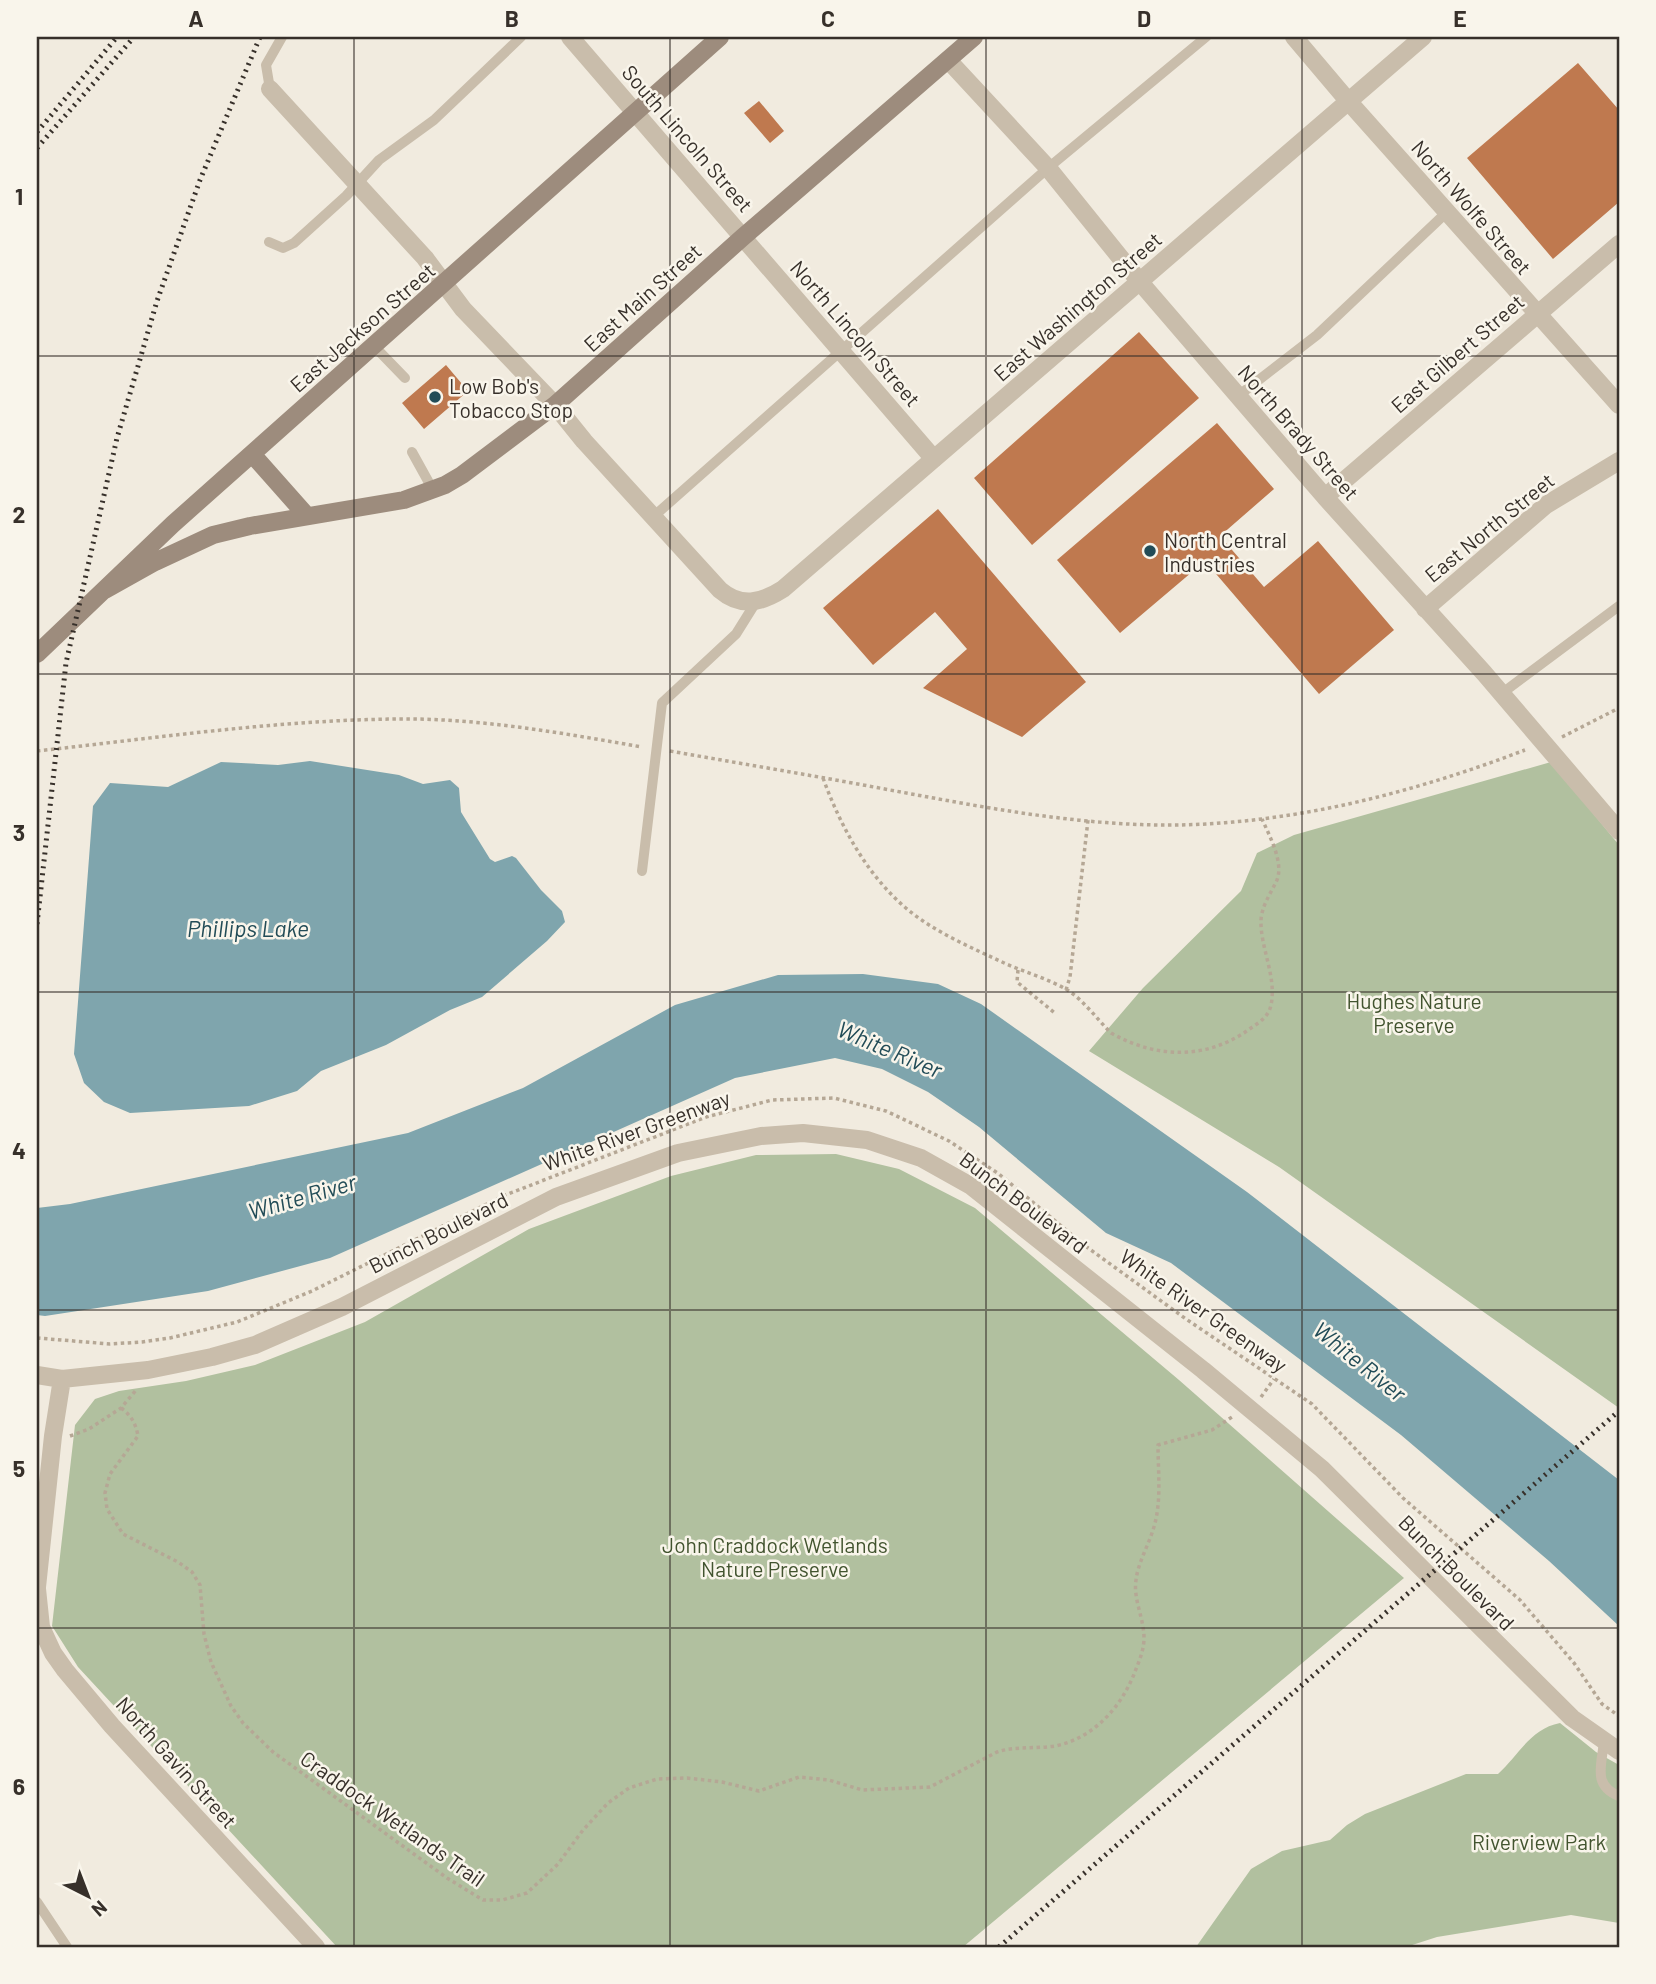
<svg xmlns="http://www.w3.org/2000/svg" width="1656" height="1984" font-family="Barlow,sans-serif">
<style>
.green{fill:#b1c09f}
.water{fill:#7fa5ad}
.building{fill:#bf794f}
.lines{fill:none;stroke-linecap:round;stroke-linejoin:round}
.path{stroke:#b5a795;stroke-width:3.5;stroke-dasharray:3.5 3.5;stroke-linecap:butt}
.lane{stroke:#c9bdab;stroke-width:10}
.street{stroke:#c9bdab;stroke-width:18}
.secondary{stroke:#9d8c7d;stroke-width:18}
.rail{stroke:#37302a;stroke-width:5;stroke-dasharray:2 5;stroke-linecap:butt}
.grid{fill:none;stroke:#37302a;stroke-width:2;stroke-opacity:0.55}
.poi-dot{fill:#224c57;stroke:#f9f5eb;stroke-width:2.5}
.labels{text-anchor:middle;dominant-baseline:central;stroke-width:5;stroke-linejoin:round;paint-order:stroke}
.street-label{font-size:21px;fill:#37302a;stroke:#f9f5eb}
.poi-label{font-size:21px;fill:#37302a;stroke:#f9f5eb;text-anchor:start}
.park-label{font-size:21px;fill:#42542f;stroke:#f9f5eb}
.water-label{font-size:23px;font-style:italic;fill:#224c57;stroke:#f9f5eb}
.neatline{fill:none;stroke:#37302a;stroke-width:2.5}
.grid-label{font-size:23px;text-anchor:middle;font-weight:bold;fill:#37302a}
</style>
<rect width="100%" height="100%" fill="#f1ebdf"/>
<!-- green -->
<path class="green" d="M1551,762L1619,845V1408L1279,1167L1089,1051L1143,988L1241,891L1257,853L1294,835Z
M836,1154L899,1169L975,1208L1179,1380L1404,1578L963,1947H337L78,1667L52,1626L75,1425L95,1399L119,1391L186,1381L255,1365L365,1322L529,1229L671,1176L756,1155Z
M1560,1723L1596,1752L1619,1765V1923L1571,1915L1437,1937L1406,1947H1196L1251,1869L1282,1851L1330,1840L1347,1825L1365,1814L1466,1774H1498C1519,1755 1530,1729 1560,1723Z"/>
<!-- water -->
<path class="water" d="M310,761L399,775L423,784L450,780L459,788L461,812L490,859L495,862L512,856L516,858L541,890L562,911L565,922L547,941L482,997L450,1010L386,1045L321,1071L297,1091L249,1106L130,1113L104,1102L84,1083L74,1054L93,806L110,783L168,787L221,762L278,765Z
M863,974L938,984L981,1004L1247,1192L1619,1480V1626L1549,1561L1401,1435L1171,1263L1106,1233L979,1127L928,1092L882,1069L835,1058L735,1078L330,1258L208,1291L45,1316L37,1315V1208L70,1204L408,1133L523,1088L675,1005L778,975Z"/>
<!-- building -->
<path class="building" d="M1578,63L1619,110V202L1553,259L1467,158Z
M759,101L784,131L770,143L744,113Z
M1139,332L1199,398L1032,545L974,478Z
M446,365L468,391L424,429L402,403Z
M1217,423L1274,489L1220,536L1264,587L1318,541L1394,630L1319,694L1205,561L1120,633L1057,560Z
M938,509L1086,682L1022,737L923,688L967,649L935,612L873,665L823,608Z"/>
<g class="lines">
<!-- path -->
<path class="path" d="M1562,737L1619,708
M37,751C156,738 277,720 398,719C479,718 562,733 642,747
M670,751C743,764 816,776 890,790C993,809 1099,830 1206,824C1315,818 1423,789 1525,750
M823,778C843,833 874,888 923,921C947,937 974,949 1000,961C1022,972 1048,978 1069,991C1085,1002 1097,1019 1111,1033C1157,1059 1208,1060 1251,1028C1260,1022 1269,1016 1271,1005C1277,977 1260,947 1261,920C1262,905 1271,893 1277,880C1284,862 1269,835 1262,819
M1018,970L1017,982L1056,1014
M1066,990L1070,977L1088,820
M37,1338L110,1344L142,1342L170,1338L237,1322L312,1291L503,1196L706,1117L772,1100L834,1098L886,1111L949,1141L999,1174L1084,1245L1186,1319L1312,1404L1403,1498L1520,1600L1574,1663L1602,1704L1619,1716
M1261,1397L1274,1379
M121,1408C131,1415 136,1424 138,1436L110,1474L105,1493L107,1509L123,1534L178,1562L192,1572L200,1585L204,1634L211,1662L231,1706L243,1723L273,1752L447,1878L483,1900H502L527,1893L558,1864L583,1830L608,1803L629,1788L657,1779L687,1778L722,1782L759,1791L799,1777L829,1780L862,1790L930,1787L997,1752C1015,1746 1035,1749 1055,1746C1095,1738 1123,1705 1136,1669C1140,1659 1144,1649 1144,1638C1144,1618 1133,1599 1136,1580C1138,1563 1148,1546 1153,1530C1162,1503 1158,1472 1158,1445L1212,1430L1232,1417
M70,1436L89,1429L121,1408L137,1389"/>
<!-- lane -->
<path class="lane" d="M270,89L266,65L282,37
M269,242L283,248L294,243L346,196L379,160L434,120L521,37
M374,346L405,378
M1238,396L1317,335L1447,212
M412,452L433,490
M653,517L1048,168L1206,37
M1501,694L1619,606
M642,871L662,703L736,634L756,602
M1604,1741C1602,1765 1592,1785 1619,1796
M37,1902L67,1947"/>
<!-- street -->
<path class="street" d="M570,37L934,459
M1294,37L1349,102L1619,405
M948,60L1048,168L1140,282L1325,497L1484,673L1619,831
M270,89L425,258L463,309L555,405L584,441L720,590C741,608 761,603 783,589L1423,37
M1325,497L1619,244
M1425,609L1546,505L1619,461
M37,1375L62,1379L148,1370L212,1357L255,1345L342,1307L556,1197L678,1153L761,1136L803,1133L867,1140L921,1158L971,1186L1203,1370L1322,1469L1572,1718L1619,1751
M37,1587L53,1436L62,1379
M37,1589L41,1627L53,1653L65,1670L112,1726L316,1947"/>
<!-- secondary -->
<path class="secondary" d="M252,454L307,516
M105,590L155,562L213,535L250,526L404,500L445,485L462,475L555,405L743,237L974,37
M37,654L173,524L720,37"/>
<!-- rail -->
<path class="rail" d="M37,132L117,37
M37,148L134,37
M37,924L66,663L117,438L157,301L200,180L260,37
M999,1947L1619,1411"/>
</g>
<!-- grid -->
<path class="grid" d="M354,37V1947M670,37V1947M986,37V1947M1302,37V1947M37,356H1619M37,674H1619M37,992H1619M37,1310H1619M37,1628H1619"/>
<!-- markers -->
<g class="poi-dot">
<circle cx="435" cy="397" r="7"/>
<circle cx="1150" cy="551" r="7"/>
</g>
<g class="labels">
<!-- street labels -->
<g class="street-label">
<text transform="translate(688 138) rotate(49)">South Lincoln Street</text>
<text transform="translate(1472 207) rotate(49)">North Wolfe Street</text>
<text transform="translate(642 297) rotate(-42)">East Main Street</text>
<text transform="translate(1077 306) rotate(-41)">East Washington Street</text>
<text transform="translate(362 327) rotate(-41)">East Jackson Street</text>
<text transform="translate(856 333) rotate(49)">North Lincoln Street</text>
<text transform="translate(1457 353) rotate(-41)">East Gilbert Street</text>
<text transform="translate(1299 432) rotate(49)">North Brady Street</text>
<text transform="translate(1489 527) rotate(-39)">East North Street</text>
<text transform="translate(636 1130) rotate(-20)">White River Greenway</text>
<text transform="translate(1024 1202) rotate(37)">Bunch Boulevard</text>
<text transform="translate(438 1232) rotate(-27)">Bunch Boulevard</text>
<text transform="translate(1204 1310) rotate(35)">White River Greenway</text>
<text transform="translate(1457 1572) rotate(45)">Bunch Boulevard</text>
<text transform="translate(177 1762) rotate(48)">North Gavin Street</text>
<text transform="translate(393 1818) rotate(35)">Craddock Wetlands Trail</text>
</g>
<!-- poi labels -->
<g class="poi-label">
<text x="449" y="385">Low Bob's<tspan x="449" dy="24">Tobacco Stop</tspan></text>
<text x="1164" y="539">North Central<tspan x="1164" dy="24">Industries</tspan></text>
</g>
<!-- park labels -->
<g class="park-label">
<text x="1414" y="1000">Hughes Nature<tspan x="1414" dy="24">Preserve</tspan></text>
<text x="775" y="1544">John Craddock Wetlands<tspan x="775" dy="24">Nature Preserve</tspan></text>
<text x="1539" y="1841">Riverview Park</text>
</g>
<!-- water labels -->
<g class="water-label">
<text x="248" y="928">Phillips Lake</text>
<text transform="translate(890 1049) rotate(23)">White River</text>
<text transform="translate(302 1196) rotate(-16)">White River</text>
<text transform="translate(1360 1361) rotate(39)">White River</text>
</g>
</g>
<!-- border -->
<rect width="1656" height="1984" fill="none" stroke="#f9f5eb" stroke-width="77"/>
<!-- north arrow -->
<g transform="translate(88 1896) rotate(138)" stroke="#f9f5eb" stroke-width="5" paint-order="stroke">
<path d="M0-5L12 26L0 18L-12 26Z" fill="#37302a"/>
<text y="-10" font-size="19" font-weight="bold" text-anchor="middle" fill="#37302a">N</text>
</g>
<rect x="38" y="38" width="1580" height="1908" class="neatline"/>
<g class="grid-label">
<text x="196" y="27">A</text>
<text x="512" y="27">B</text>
<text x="828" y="27">C</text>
<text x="1144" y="27">D</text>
<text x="1460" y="27">E</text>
<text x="19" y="205">1</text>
<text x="19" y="523">2</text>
<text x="19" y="841">3</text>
<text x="19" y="1159">4</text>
<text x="19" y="1477">5</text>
<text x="19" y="1795">6</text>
</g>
</svg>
